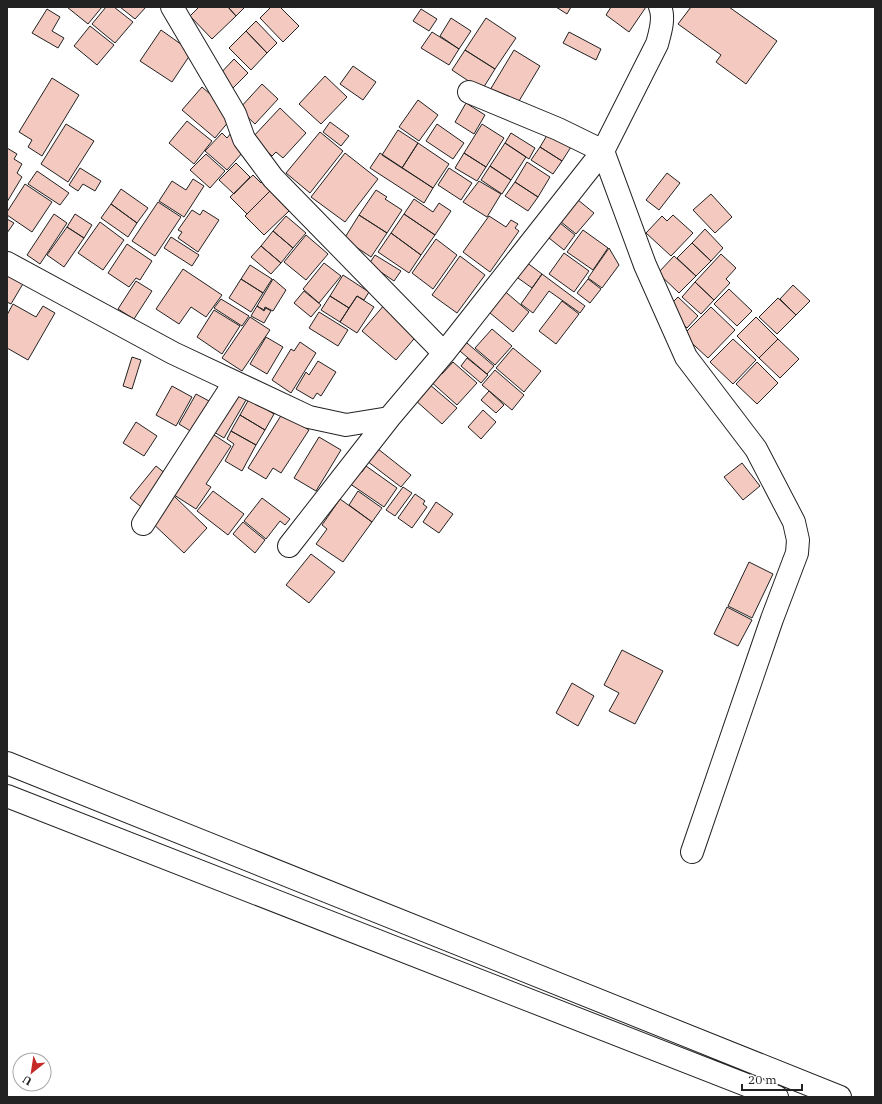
<svg xmlns="http://www.w3.org/2000/svg" width="882" height="1104" font-family="'IBM Plex Serif',serif">
<style>
.building{fill:#f3c9c0;stroke:#222}
.lines{fill:none;stroke-linecap:round;stroke-linejoin:round}
.minor-casing{stroke:#222;stroke-width:24}
.minor{stroke:#fff;stroke-width:22}
</style>
<rect width="100%" height="100%" fill="#fff"/>
<!-- building -->
<path class="building" d="M67,7H102L88,24Z
M106,7H114L133,22L115,43L92,24Z
M120,7H146L135,19Z
M199,7H228L236,16L212,39L190,16Z
M228,7H245L236,16Z
M271,7H280L299,26L283,42L260,18Z
M556,7H571L567,14Z
M611,7H646L629,32L606,15Z
M691,7H729L777,41L746,84L716,62L721,55L678,24Z
M47,9L60,17L52,31L64,38L58,48L32,33Z
M421,9L437,19L429,31L413,21Z
M451,18L471,31L459,49L440,36Z
M486,18L516,38L495,69L465,50Z
M256,21L277,43L267,53L246,31Z
M90,26L114,45L97,65L74,46Z
M161,30L192,52L172,82L140,61Z
M246,31L267,53L251,70L229,48Z
M432,32L459,49L449,65L421,48Z
M569,32L601,49L596,60L563,43Z
M465,50L495,69L482,90L452,70Z
M514,50L540,66L516,106L490,90Z
M234,59L248,73L232,89L218,76Z
M353,66L376,82L363,100L340,84Z
M325,76L347,97L321,124L299,104Z
M52,78L79,95L42,156L28,147L32,140L19,132Z
M262,84L278,99L255,124L239,109Z
M202,87L234,115L215,138L182,110Z
M418,100L438,115L419,141L399,127Z
M466,103L485,115L474,134L455,122Z
M280,108L306,133L283,158L276,152L272,156L252,138Z
M187,121L212,141L194,164L169,143Z
M330,122L349,136L341,146L323,132Z
M66,124L94,141L68,182L41,164Z
M437,124L464,143L453,159L426,141Z
M482,124L504,138L486,167L464,153Z
M398,130L418,143L402,168L382,155Z
M232,132L243,152L227,170L205,151L222,133L227,138Z
M320,132L343,151L310,193L286,173Z
M549,132L571,147L562,161L540,147Z
M511,133L535,148L529,159L505,143Z
M418,143L449,164L433,188L402,168Z
M505,143L526,157L511,180L490,166Z
M540,147L562,161L553,174L531,160Z
M7,148L17,154L14,159L22,164L17,173L22,177L7,202Z
M345,153L378,179L345,222L311,197Z
M380,153L433,188L424,203L370,168Z
M464,153L486,167L477,181L455,168Z
M206,154L225,171L210,188L190,170Z
M527,162L550,177L538,197L515,182Z
M236,163L250,177L234,194L219,180Z
M490,166L511,180L502,194L481,180Z
M80,168L101,181L95,191L83,184L78,191L69,185Z
M449,168L472,183L461,200L438,185Z
M37,171L69,193L60,205L28,184Z
M667,173L680,183L659,210L646,200Z
M253,175L261,183L266,177L275,186L247,214L230,197Z
M193,179L204,186L184,217L159,201L172,181L186,190Z
M479,181L501,194L487,217L463,202Z
M515,182L538,197L528,211L505,196Z
M25,184L52,202L32,232L7,215V212Z
M121,189L148,208L137,223L111,204Z
M376,190L387,197L385,199L402,210L387,233L359,215Z
M270,191L289,211L264,235L245,216Z
M711,194L732,217L715,233L693,210Z
M572,195L594,213L576,234L555,217Z
M414,199L433,212L439,203L451,211L435,235L404,214Z
M158,202L181,217L155,256L132,241Z
M111,204L137,223L128,237L101,218Z
M192,210L200,215L203,210L219,220L198,252L178,238L182,232L178,230Z
M54,214L67,223L40,264L27,255Z
M75,214L92,225L84,238L67,227Z
M404,214L435,235L421,255L391,233Z
M359,215L387,233L371,257L344,239Z
M673,215L693,233L671,256L646,233L662,216L667,221Z
M286,216L306,233L293,248L273,231Z
M489,216L506,227L511,220L518,224L515,228L519,231L490,272L463,252Z
M7,219L14,223L7,233Z
M555,219L575,235L564,250L544,234Z
M100,222L124,240L103,270L78,253Z
M67,227L84,238L64,267L47,255Z
M705,229L723,248L711,261L692,243Z
M583,230L608,248L593,270L567,252Z
M273,231L293,248L281,263L261,246Z
M391,233L421,255L409,273L378,252Z
M306,235L328,254L306,280L284,262Z
M171,237L199,255L192,266L164,248Z
M436,239L457,255L433,289L412,273Z
M692,243L711,261L696,276L677,258Z
M127,244L152,261L140,280L136,278L129,287L108,273Z
M261,246L281,263L271,274L251,257Z
M609,248L619,265L602,288L588,278Z
M564,253L589,271L574,292L549,274Z
M721,254L736,268L726,279L730,283L714,300L695,282Z
M375,255L401,271L394,281L369,264Z
M460,256L485,275L457,313L432,295Z
M674,256L696,276L679,293L658,273Z
M522,259L542,274L532,288L511,273Z
M324,263L341,276L319,303L303,289Z
M250,265L272,279L263,293L241,279Z
M183,269L222,295L206,317L191,307L179,324L156,309Z
M7,272L24,282L11,304L7,302Z
M542,274L585,306L580,313L549,291L533,313L521,304Z
M343,275L369,292L364,300L357,296L349,308L330,296Z
M241,279L263,293L251,312L229,298Z
M273,279L286,290L273,311L265,307L264,310L257,306Z
M588,279L601,289L590,303L577,293Z
M136,281L152,291L134,319L118,309Z
M695,282L714,300L701,314L682,297Z
M793,285L810,301L796,315L780,299Z
M501,288L529,312L513,332L484,308Z
M729,289L752,311L737,326L714,304Z
M304,291L321,305L311,317L294,303Z
M330,296L349,308L340,322L321,310Z
M357,296L374,307L357,333L340,322Z
M678,297L698,316L687,328L667,308Z
M778,298L796,315L777,334L759,317Z
M221,299L249,316L242,326L214,308Z
M562,301L579,314L556,344L539,331Z
M13,304L36,317L43,306L55,313L28,360L7,348V315Z
M385,304L419,333L396,360L362,331Z
M257,306L264,311L266,308L271,311L264,323L251,316Z
M711,307L735,330L708,358L683,335Z
M214,310L240,326L222,354L197,337Z
M319,312L348,330L338,346L309,328Z
M250,317L270,330L242,371L222,358Z
M756,317L778,339L759,358L737,336Z
M492,329L512,346L495,365L475,348Z
M266,337L283,347L267,374L250,364Z
M461,338L494,366L487,374L454,346Z
M733,339L756,360L733,384L710,362Z
M778,339L799,359L780,378L759,358Z
M300,342L316,353L291,393L272,380L291,349L294,351Z
M513,348L541,371L524,392L496,368Z
M132,357L141,360L132,389L123,386Z
M467,358L488,375L481,383L461,366Z
M318,361L336,372L321,396L317,393L313,399L296,389L306,372L309,375Z
M453,362L477,383L457,405L429,380L438,371L442,374Z
M757,362L778,383L757,404L736,384Z
M495,370L524,395L512,410L482,385Z
M429,384L457,408L442,424L415,400Z
M172,386L192,397L176,426L156,415Z
M231,391L246,400L224,438L209,429Z
M489,391L504,405L496,413L481,400Z
M196,394L209,401L192,432L179,424Z
M249,399L274,414L265,430L240,415Z
M483,410L496,422L481,439L468,427Z
M282,414L309,430L281,473L273,468L266,479L248,468Z
M240,415L265,430L256,445L231,431Z
M136,422L157,436L144,456L123,443Z
M208,431L231,446L206,484L211,487L196,509L171,493Z
M231,431L256,445L242,471L225,461L234,444L227,439Z
M319,437L341,450L316,491L294,478Z
M373,445L411,475L401,487L363,458Z
M742,463L760,486L743,500L724,477Z
M156,466L171,478L145,510L130,498Z
M366,466L397,488L384,507L346,481L355,468L362,472Z
M403,487L412,493L395,516L386,510Z
M213,491L244,514L228,535L197,511Z
M358,491L382,508L372,522L349,505Z
M172,494L207,528L184,553L148,519Z
M415,494L425,501L423,504L427,507L412,528L398,518Z
M262,498L290,519L285,525L280,521L266,539L244,521Z
M340,499L372,522L343,562L316,544L327,529L322,525Z
M436,502L453,514L439,533L423,522Z
M243,522L265,540L255,553L233,534Z
M311,554L335,572L309,603L286,585Z
M749,562L773,574L752,618L728,606Z
M727,607L752,620L738,646L714,634Z
M622,650L663,671L635,724L609,711L619,693L604,685Z
M572,683L594,696L578,726L556,713Z"/>
<g class="lines">
<defs>
<path id="minor" d="M172,7L235,114L244,139L273,178L444,353
M469,92L558,129L603,151L645,265L686,357L756,449L794,522L798,540L797,553L772,619L692,852
M7,263L173,353L309,417L346,425L389,418L444,353L603,151L657,44C660,33 665,18 660,7
M143,524L234,383
M289,546L389,418
M7,763L840,1097
M7,796L777,1097"/>
</defs>
<!-- minor casing -->
<use href="#minor" class="minor-casing"/>
<!-- minor -->
<use href="#minor" class="minor"/>
</g>
<!-- border -->
<rect width="882" height="1104" fill="none" stroke="#222222" stroke-width="16"/>
<!-- north arrow -->
<g transform="translate(32 1072) rotate(210)"><circle r="19" fill="#ffffff" stroke="#a7a7a7"/>
<path d="M0-3L7 15L0 10L-7 15Z" fill="#c62828"/>
<text y="-6" font-size="11" font-weight="bold" text-anchor="middle" fill="#222222">U</text>
</g>
<!-- scale -->
<path d="M742 1084v6h60v-6" fill="none" stroke="#222222" stroke-width="2"/>
<text x="748" y="1084" font-size="12" fill="#222222" stroke="#ffffff" stroke-width="3" paint-order="stroke">20 m</text>
</svg>
